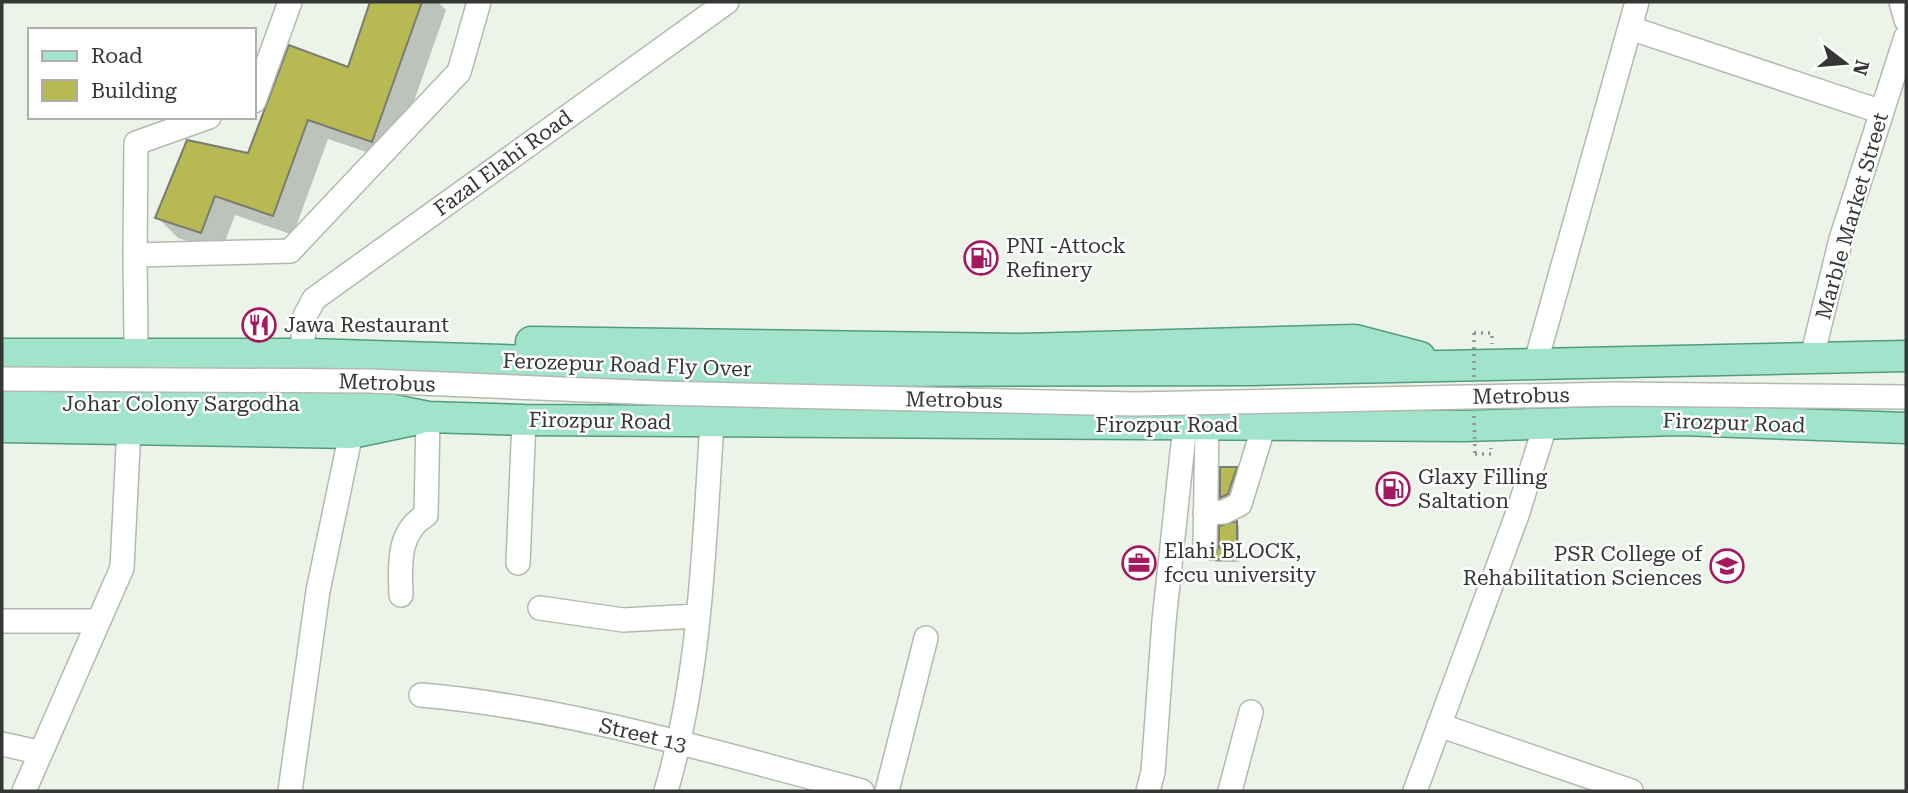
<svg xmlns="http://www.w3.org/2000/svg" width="1908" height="793" font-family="'Roboto Serif',serif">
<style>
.shadow{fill:#0003}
.building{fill:#b7b953;stroke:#7b7c71;stroke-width:2}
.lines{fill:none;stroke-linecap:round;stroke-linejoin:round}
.minor-casing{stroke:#b2baaf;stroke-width:26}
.major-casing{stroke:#539b80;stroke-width:33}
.path{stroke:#8e938c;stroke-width:3.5;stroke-dasharray:2 5;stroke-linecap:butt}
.minor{stroke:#fff;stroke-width:23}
.major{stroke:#a1e3cb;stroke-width:30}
.minor-bridge-casing{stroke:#b2baaf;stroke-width:26;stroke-linecap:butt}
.path-bridge{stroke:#8e938c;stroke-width:3.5;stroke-dasharray:2 5;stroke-linecap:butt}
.minor-bridge{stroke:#fff;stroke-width:23}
.labels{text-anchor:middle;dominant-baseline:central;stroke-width:5;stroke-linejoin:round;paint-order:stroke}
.street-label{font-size:21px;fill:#343733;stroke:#fff}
.poi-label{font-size:21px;fill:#343733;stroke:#fff;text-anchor:start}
</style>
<rect width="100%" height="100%" fill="#ecf4ea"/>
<!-- shadow -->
<path class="shadow" d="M372,2H438L446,10L393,161L328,139L293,235L235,215L221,252L178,238L157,217L249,155L349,70Z
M1222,469L1239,471L1231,497L1224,500Z
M1237,523L1239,526V562H1215L1213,560Z"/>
<!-- building -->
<path class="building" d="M370,2H422L372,142L308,120L273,216L215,196L201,233L155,218L187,140L248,153L289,45L348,67Z
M1220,467H1237L1228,494L1220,498Z
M1237,521V559L1210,560L1219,548V526Z"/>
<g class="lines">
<defs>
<path id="minor" d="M1901,2L1906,20
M1630,28L1882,112
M254,101L290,2
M135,255L136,143L209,117
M303,339L305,316L314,299L727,2
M136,340L135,255L290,251L459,72L479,2
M1812,357L1841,239L1906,37
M1535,365L1637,2
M1205,513L1224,512L1240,504L1264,425
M1205,547L1207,425
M518,563L524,420
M401,595C400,565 397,532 426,515L428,417
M540,608L623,620L697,616
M2,621H97
M421,695C571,708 717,753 862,791
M1439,725L1631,791
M2,744L38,752
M24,791L122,568L129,427
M290,791L318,591L351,433
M666,791C701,672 704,545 712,422
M887,791L926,638
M1148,791L1153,772L1164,621L1185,425
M1230,791L1251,712
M1415,791L1517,515L1546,423"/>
<path id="major" d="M531,342L1023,349L1355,340L1420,357
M2,354H308L857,371L1252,370L1906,356
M2,405L359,403L428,417L524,420L1463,426L1680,420L1906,428
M2,427L351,433L418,419"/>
</defs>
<!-- minor casing -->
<use href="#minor" class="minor-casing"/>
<!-- major casing -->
<use href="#major" class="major-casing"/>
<!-- path -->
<path class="path" d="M1474,333H1492V344
M1475,454H1491V448"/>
<!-- minor -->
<use href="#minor" class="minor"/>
<!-- major -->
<use href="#major" class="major"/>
<defs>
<path id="minor-bridge" d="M2,379L370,381L659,393L1135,404L1615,394L1906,397"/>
</defs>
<!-- minor-bridge casing -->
<use href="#minor-bridge" class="minor-bridge-casing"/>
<!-- path-bridge -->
<path class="path-bridge" d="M1474,333V377
M1474,416L1475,454"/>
<!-- minor-bridge -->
<use href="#minor-bridge" class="minor-bridge"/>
</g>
<!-- icons -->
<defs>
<symbol id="fuel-ring" viewBox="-11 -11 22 22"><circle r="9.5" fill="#fff" stroke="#a4185f" stroke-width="1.5"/><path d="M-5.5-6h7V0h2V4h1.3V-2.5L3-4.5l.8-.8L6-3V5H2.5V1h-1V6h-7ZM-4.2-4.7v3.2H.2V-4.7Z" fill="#a4185f"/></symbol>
<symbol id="restaurant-ring" viewBox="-11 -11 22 22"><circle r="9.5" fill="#fff" stroke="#a4185f" stroke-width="1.5"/><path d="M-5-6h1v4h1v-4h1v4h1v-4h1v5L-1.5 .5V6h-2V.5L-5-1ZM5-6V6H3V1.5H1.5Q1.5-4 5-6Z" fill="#a4185f"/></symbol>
<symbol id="office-ring" viewBox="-11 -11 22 22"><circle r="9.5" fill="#fff" stroke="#a4185f" stroke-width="1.5"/><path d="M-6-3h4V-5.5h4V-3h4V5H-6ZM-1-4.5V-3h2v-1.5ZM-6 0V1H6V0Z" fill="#a4185f"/></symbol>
<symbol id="university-ring" viewBox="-11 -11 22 22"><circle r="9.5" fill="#fff" stroke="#a4185f" stroke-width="1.5"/><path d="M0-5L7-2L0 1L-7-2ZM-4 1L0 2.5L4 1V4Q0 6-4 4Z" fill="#a4185f"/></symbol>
</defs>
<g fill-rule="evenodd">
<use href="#fuel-ring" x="962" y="239" width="38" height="38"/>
<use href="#restaurant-ring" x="240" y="306" width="38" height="38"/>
<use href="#fuel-ring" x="1374" y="470" width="38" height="38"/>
<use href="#office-ring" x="1120" y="544" width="38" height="38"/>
<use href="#university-ring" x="1708" y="547" width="38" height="38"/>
</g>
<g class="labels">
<!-- street labels -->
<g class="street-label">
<text transform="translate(503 163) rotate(-36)">Fazal Elahi Road</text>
<text transform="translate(1852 216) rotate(-74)">Marble Market Street</text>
<text transform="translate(627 365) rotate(2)">Ferozepur Road Fly Over</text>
<text transform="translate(387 383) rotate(2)">Metrobus</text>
<text transform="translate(1521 396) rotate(-1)">Metrobus</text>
<text transform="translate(954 400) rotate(1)">Metrobus</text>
<text x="181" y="404">Johar Colony Sargodha</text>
<text transform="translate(600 421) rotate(1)">Firozpur Road</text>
<text transform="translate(1734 423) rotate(2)">Firozpur Road</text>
<text x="1167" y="425">Firozpur Road</text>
<text transform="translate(643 735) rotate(13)">Street 13</text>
</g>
<!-- poi labels -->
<g class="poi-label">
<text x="1006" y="246">PNI -Attock<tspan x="1006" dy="24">Refinery</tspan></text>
<text x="284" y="325">Jawa Restaurant</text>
<text x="1418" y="477">Glaxy Filling<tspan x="1418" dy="24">Saltation</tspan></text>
<text x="1164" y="551">Elahi BLOCK,<tspan x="1164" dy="24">fccu university</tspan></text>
<text x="1702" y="554" text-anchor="end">PSR College of<tspan x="1702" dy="24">Rehabilitation Sciences</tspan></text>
</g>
</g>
<!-- border -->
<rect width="1908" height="793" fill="none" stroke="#343733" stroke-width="7"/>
<!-- legend -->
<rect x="28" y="28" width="228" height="91" fill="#ffffff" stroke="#aeafad" stroke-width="2"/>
<rect x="42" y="51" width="35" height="10" fill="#a1e3cb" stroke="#aeafad" stroke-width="2"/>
<text x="91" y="63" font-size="21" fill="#343733">Road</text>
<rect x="42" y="80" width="35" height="21" fill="#b7b953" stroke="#aeafad" stroke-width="2"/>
<text x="91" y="98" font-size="21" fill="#343733">Building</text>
<!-- north arrow -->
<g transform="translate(1845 63) rotate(106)" stroke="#ffffff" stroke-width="5" paint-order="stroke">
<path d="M0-5L12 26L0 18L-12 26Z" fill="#343733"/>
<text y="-10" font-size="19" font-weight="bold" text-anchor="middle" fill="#343733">N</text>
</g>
</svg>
